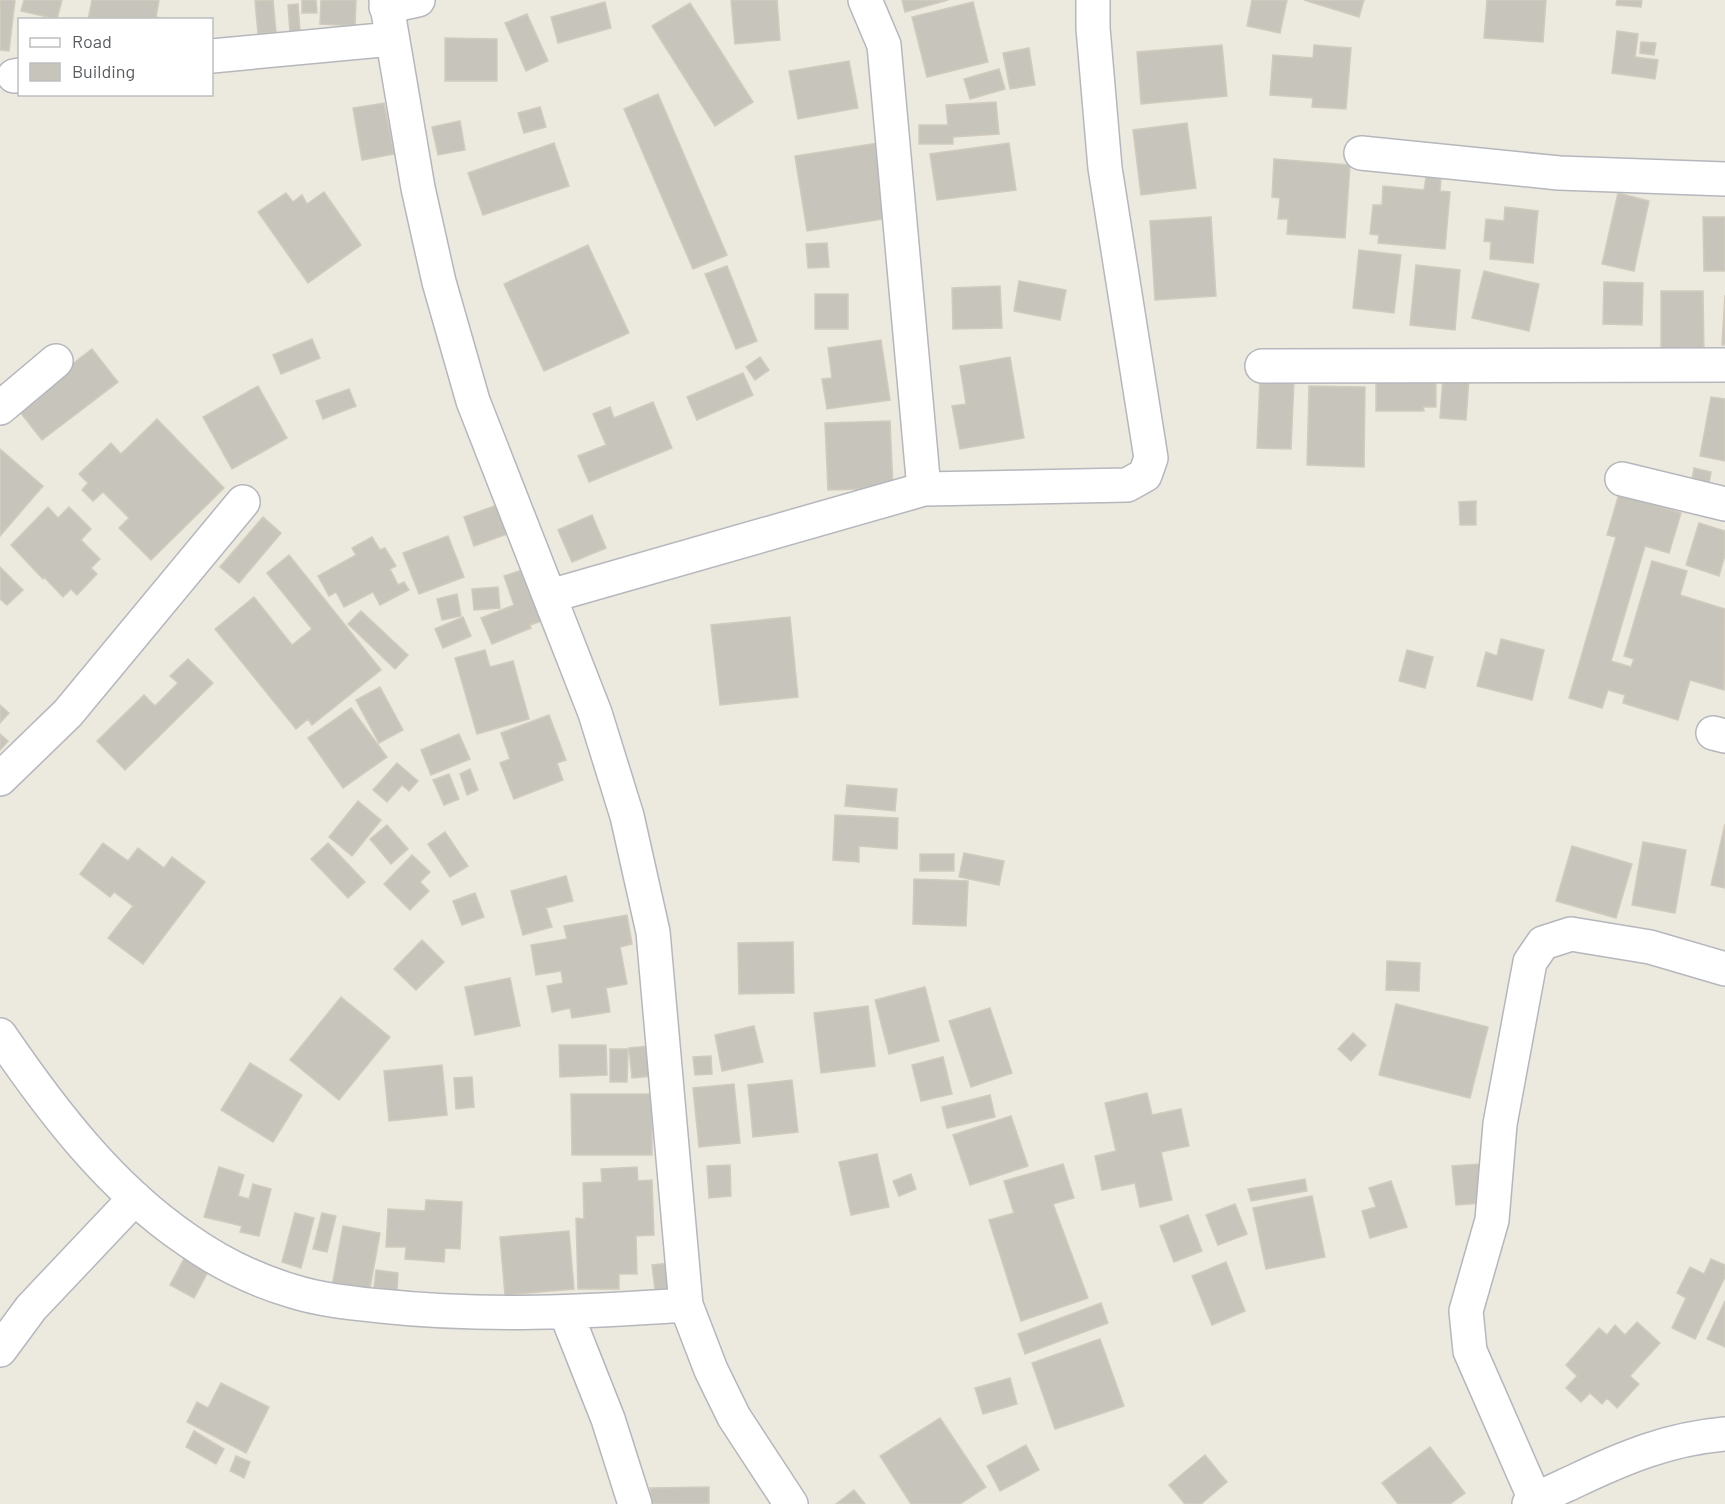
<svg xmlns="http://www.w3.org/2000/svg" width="1725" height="1504" font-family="Barlow,sans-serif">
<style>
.building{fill:#c7c4bc;stroke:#d1cbbd;stroke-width:1.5}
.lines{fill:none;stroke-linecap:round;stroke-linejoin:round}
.street-casing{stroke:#b5b7bd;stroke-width:36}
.street{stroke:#fff;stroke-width:33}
</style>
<rect width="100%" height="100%" fill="#ece9de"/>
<!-- building -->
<path class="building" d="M0,0H15L9,51L0,50Z
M24,0H62L57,19L21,11Z
M92,0H159L156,17L168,20H88Z
M273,0L276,32L258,34L255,1Z
M302,0H316L317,13H302Z
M321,0H356L355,26L320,24Z
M731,0H777L780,40L735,44Z
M902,0H948L905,12Z
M1252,0H1287L1280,33L1247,26Z
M1304,0H1364L1359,17Z
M1487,0H1546L1543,42L1484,38Z
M1617,0H1642L1641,7L1616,5Z
M605,2L611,28L558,43L551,17Z
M973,2L988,62L927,77L912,17Z
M690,3L753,102L715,126L652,26Z
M298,4L300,31L290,32L288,5Z
M527,14L548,61L526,71L505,23Z
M1617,31L1638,34L1635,57L1658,60L1655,79L1612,73Z
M445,38L497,39V81H445Z
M1641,42L1656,43L1654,55L1640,53Z
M1222,45L1227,96L1141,104L1137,52Z
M1314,45L1351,48L1346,109L1312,107L1313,98L1270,95L1273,55L1313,58Z
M1029,48L1035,85L1010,89L1003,53Z
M849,61L858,108L798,119L789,71Z
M999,69L1005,89L970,99L964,79Z
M658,94L727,255L693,269L624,109Z
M996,102L999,134L953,137V144H919V125H948L946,105Z
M384,103L394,154L362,160L353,108Z
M540,107L546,127L524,133L518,113Z
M460,121L465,150L438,155L432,127Z
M1187,123L1196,188L1141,195L1133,130Z
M884,142L896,217L807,231L795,156Z
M554,143L569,186L483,215L468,173Z
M1009,143L1016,190L937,200L930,154Z
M1274,159L1350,165L1345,238L1287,234L1288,219H1278L1280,198L1272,197Z
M1426,177L1441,179L1440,191L1450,192L1445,249L1378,243L1379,235L1370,234L1373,205H1382L1383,186L1424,190Z
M324,192L361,245L308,283L258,212L286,193L293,202L302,195L307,204Z
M1618,193L1649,201L1634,271L1602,264Z
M1505,207L1538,211L1533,263L1490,259L1491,242L1484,241L1486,219L1504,221Z
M1211,217L1216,296L1155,300L1150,221Z
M1703,217H1725V271H1704Z
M827,243L829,267L808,268L806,244Z
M588,245L629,333L544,371L504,284Z
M1359,250L1401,255L1394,313L1353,308Z
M1416,265L1460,270L1455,330L1410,325Z
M727,266L757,341L736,349L705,274Z
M1484,271L1539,284L1529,331L1472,318Z
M1019,281L1066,290L1060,320L1014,311Z
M1604,282L1643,283L1642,325L1603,324Z
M1000,286L1002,328L953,329L952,288Z
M1661,291H1703L1704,355L1661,354Z
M815,294H848V329H815Z
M1725,295V345H1722Z
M312,339L320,358L281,374L273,355Z
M881,340L890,400L827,409L822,379L832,378L828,348Z
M92,349L118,382L42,440L16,407Z
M760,357L769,370L755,380L746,367Z
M1010,357L1024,438L960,449L952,406L966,404L960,366Z
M1376,370L1436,376V407H1423L1424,411H1376Z
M743,373L753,395L697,420L687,397Z
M1443,376L1469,378L1466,420L1440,418Z
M1260,378L1294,380L1291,449L1257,448Z
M258,386L287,438L232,469L203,417Z
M1309,386L1365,387L1364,467L1307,465Z
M349,389L356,406L323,419L316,401Z
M1711,397L1725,399V461L1700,456Z
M653,402L672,448L589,482L578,456L606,445L593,414L610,407L614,418Z
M157,419L224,488L151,560L119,528L129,518L103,492L93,501L82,490L88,483L79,474L111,443L121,454Z
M890,421L893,488L828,490L825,423Z
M0,449L43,486L0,536Z
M1694,468L1711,472L1708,490L1691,486Z
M1619,494L1681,513L1669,553L1645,546L1611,661L1631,667L1634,659L1624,656L1652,561L1687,571L1680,595L1725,609L1724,690L1690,680L1678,720L1623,703L1625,695L1608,690L1602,708L1569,698L1616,537L1607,535Z
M1476,501V525H1460L1459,502Z
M500,504L510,533L474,546L464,517Z
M48,507L58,518L69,507L91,529L81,540L100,559L91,568L97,574L77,595L71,589L63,597L44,577L43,579L11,545Z
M592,515L606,548L572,562L558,530Z
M263,517L281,533L239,583L220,567Z
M1699,523L1725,531V555L1719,576L1686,565Z
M448,536L464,577L419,594L403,553Z
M372,537L380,550L385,548L396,566L390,569L398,585L404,582L409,590L380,605L373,592L344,607L336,592L329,596L318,576L356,555L352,548Z
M289,555L381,670L312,725L308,719L296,729L215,629L254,597L292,645L312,629L267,573Z
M0,567L23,590L7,605L0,599Z
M528,568L545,620L530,625L531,628L492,644L481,618L514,605L504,576Z
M498,587L500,608L474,610L472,589Z
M457,594L461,616L442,620L437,599Z
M361,611L408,655L395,669L348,624Z
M463,617L471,636L443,648L435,629Z
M790,617L798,697L720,705L711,625Z
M1501,639L1544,650L1532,700L1477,686L1486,652L1497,656Z
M485,650L490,667L513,661L529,719L477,734L455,658Z
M1407,650L1433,657L1425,688L1399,681Z
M188,659L213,683L125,770L97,741L144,695L155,706L178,683L170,676Z
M380,687L403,730L379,743L356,700Z
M0,705L9,713L0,723Z
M351,708L387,757L343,788L308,738Z
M549,715L566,760L557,763L563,780L514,799L500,763L510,759L501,733Z
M0,734L8,741L0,750Z
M459,734L470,759L431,775L421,750Z
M397,763L418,781L409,791L402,785L387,802L373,790Z
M470,769L478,790L467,795L460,774Z
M449,774L459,799L444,805L433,780Z
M847,785L897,789L895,811L845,806Z
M358,801L381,820L352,856L329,837Z
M835,815L898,818L897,849L859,846V862L833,860Z
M1725,824V888L1711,885Z
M387,825L408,849L391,864L370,839Z
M445,832L468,866L450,877L428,844Z
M1643,842L1686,850L1675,913L1632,905Z
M103,843L128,861L138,848L164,868L172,857L205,882L143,964L108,938L133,906L114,892L110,897L80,874Z
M328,843L365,882L348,898L311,859Z
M1572,846L1632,864L1616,918L1556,901Z
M964,853L1004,861L999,885L959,877Z
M920,854H954V871H920Z
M412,855L430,872L420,882L429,891L410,910L384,884Z
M566,876L573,901L546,908L552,927L523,935L511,891Z
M914,879L968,881L966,926L913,924Z
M475,893L484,917L462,925L453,901Z
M627,915L632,944L620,947L627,984L606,988L610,1012L572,1018L570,1008L552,1012L547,986L563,983L561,971L536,975L531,945L567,939L564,926Z
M422,940L444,962L416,990L394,969Z
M793,942L794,993L739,994L738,943Z
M1387,961L1420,963L1419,991L1386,990Z
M510,978L520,1026L475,1035L465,987Z
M925,987L939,1041L889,1054L875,1000Z
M341,997L390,1037L339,1100L290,1060Z
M1396,1004L1488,1027L1470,1098L1379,1075Z
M868,1006L875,1066L821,1073L814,1013Z
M990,1008L1012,1073L971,1087L949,1021Z
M754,1026L763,1062L722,1071L715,1035Z
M1353,1033L1366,1045L1351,1061L1338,1049Z
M559,1045H606L607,1075L560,1077Z
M650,1046L653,1076L632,1078L629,1048Z
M610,1049H628L627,1082H610Z
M711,1056L712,1074L695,1075L693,1057Z
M943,1057L952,1094L921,1101L912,1065Z
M250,1063L302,1095L273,1142L221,1110Z
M442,1065L447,1115L389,1121L384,1071Z
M472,1077L474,1107L456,1109L454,1078Z
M792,1080L798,1132L753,1137L748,1085Z
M734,1084L740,1143L699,1147L693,1088Z
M1147,1093L1152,1115L1181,1109L1189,1146L1161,1152L1172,1200L1140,1207L1135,1183L1102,1190L1095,1156L1116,1151L1105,1103Z
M571,1094H652V1155H572Z
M990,1095L995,1117L947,1128L942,1107Z
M1011,1116L1028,1166L970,1185L953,1135Z
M877,1154L889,1207L851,1215L839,1162Z
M1063,1164L1074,1198L1053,1204L1088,1298L1021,1321L989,1220L1014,1213L1004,1181Z
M1480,1164L1484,1203L1456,1205L1452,1166Z
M730,1165L731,1196L709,1198L707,1166Z
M219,1167L244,1175L238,1196L249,1199L253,1184L271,1189L259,1236L240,1232L242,1226L204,1217Z
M637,1167L638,1181L652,1180L654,1235L636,1236L637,1274H619V1289H578L576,1218L584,1219L583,1183L602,1182L601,1169Z
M911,1174L916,1189L899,1196L893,1181Z
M1305,1179L1307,1191L1251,1201L1248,1189Z
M1391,1181L1407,1227L1370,1238L1362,1211L1376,1207L1369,1188Z
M1312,1196L1325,1257L1266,1269L1253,1208Z
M426,1200L462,1202L460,1249L445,1248L444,1262L405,1259L406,1247H386L388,1209L425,1211Z
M1235,1204L1247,1234L1218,1245L1206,1215Z
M295,1213L314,1218L301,1268L282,1262Z
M322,1213L336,1216L327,1252L313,1249Z
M1188,1215L1202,1251L1174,1262L1160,1226Z
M343,1226L380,1233L368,1299L331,1292Z
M569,1231L574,1289L505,1295L500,1237Z
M186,1255L210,1268L194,1298L170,1285Z
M1711,1259L1725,1265V1277L1695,1339L1672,1328L1686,1298L1677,1293L1690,1267L1704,1274Z
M1226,1262L1245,1311L1212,1325L1192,1276Z
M670,1263L675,1297L656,1299L652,1265Z
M376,1270L398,1273L397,1290L374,1288Z
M1725,1301V1347L1707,1339Z
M1101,1303L1108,1323L1025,1354L1018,1334Z
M1637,1322L1660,1343L1630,1376L1639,1384L1617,1408L1607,1398L1602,1404L1590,1393L1581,1402L1566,1388L1577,1376L1566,1365L1599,1328L1607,1335L1615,1325L1625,1335Z
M1100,1339L1124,1406L1055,1429L1032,1363Z
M1010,1378L1017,1404L983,1414L975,1388Z
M221,1383L269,1407L246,1453L187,1422L197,1402L208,1408Z
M940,1418L986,1487L960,1504H911L880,1456Z
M194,1431L224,1449L216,1464L186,1447Z
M1026,1445L1039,1470L1000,1491L987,1466Z
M1430,1447L1465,1493L1450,1504H1398L1382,1483Z
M1205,1455L1227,1482L1201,1504H1185L1169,1485Z
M236,1456L250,1462L244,1478L230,1471Z
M709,1487V1504H651L650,1488Z
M854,1490L865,1504H836Z"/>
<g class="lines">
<defs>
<path id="street" d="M386,0L418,188L439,282L473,401L595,713L627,816L653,932L686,1305L711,1370L734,1417L791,1504
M865,0L884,45L924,489
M386,7L418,0
M212,56L392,39
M14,76L20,75
M1361,153L1559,173L1725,179
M1262,366L1725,365
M0,408L56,361
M1622,479L1725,504
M550,596L924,489L1127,485L1145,475L1151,458L1105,168L1093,28V0
M1713,733L1725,736
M0,779L68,713L243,502
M0,1035C52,1111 110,1187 186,1239C217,1261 255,1280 292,1291C320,1300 352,1303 381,1306C483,1317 584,1312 686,1305
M566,1313L608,1419L635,1504
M0,1350L31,1308L135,1198
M1529,1504C1543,1495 1560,1488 1575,1481C1625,1457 1669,1439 1725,1434
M1537,1504L1470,1351L1466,1311L1492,1220L1500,1124L1530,962L1543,943L1571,934L1650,947L1725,969"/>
</defs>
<!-- street casing -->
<use href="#street" class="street-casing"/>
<!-- street -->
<use href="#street" class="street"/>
</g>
<!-- legend -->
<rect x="18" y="18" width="195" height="78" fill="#ffffff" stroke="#bcbec0" stroke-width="1.5"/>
<rect x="30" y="38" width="30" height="9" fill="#ffffff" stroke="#bcbec0" stroke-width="1.5"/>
<text x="72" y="48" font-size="18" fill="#585c61">Road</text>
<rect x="30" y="63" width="30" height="18" fill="#c7c4bc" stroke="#bcbec0" stroke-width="1.5"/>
<text x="72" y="78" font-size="18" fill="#585c61">Building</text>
</svg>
